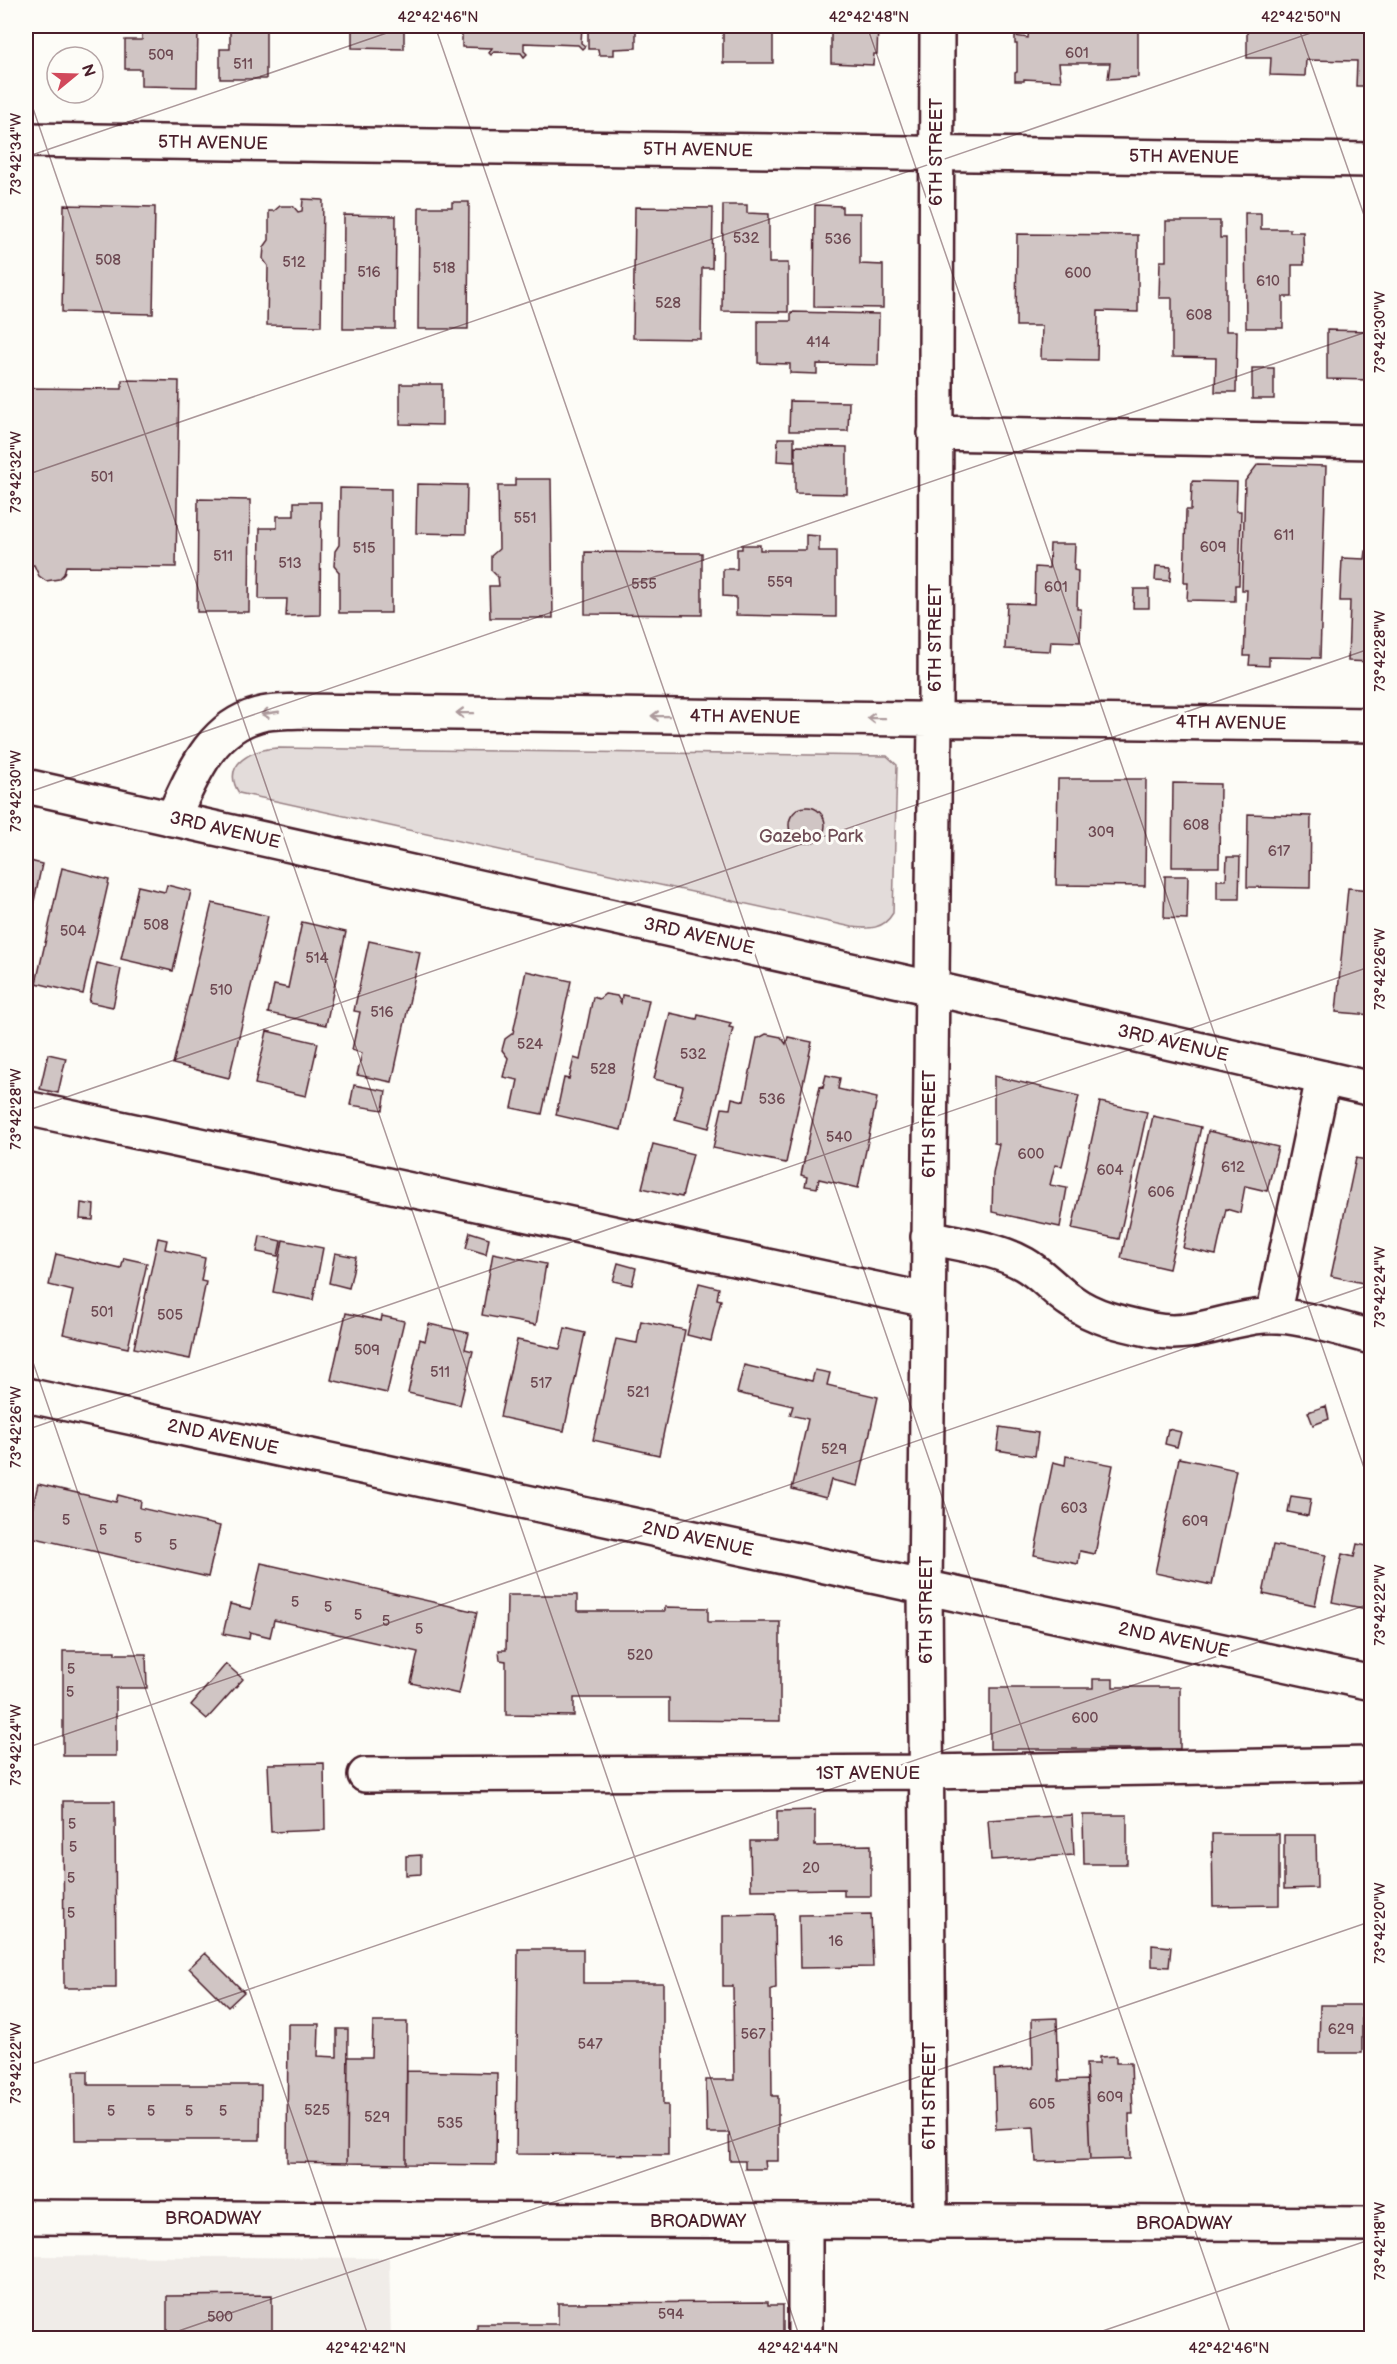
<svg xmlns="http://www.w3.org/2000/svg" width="1397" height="2364" font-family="'Balsamiq Sans',sans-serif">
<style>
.built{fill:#f0ece8}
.green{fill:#e3dcda;stroke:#967e82;stroke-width:1.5}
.building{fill:#d0c5c4;stroke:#4a1f2b;stroke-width:1.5}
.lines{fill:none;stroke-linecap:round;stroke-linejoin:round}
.minor-casing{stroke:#4a1f2b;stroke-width:38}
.major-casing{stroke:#4a1f2b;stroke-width:38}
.minor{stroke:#fdfcf7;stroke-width:33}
.major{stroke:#fdfcf7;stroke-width:33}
.oneway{stroke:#ac999b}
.ticks{fill:none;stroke:#4a1f2b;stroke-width:1.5;stroke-opacity:0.45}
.labels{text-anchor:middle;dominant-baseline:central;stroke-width:6;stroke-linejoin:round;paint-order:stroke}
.number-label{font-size:15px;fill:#6c4851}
.street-label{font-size:18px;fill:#4a1f2b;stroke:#fdfcf7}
.park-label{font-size:18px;fill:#704e57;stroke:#fdfcf7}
.neatline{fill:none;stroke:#4a1f2b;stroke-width:2}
.ticks-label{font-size:15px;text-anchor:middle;fill:#4a1f2b}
</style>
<rect width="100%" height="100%" fill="#fdfcf7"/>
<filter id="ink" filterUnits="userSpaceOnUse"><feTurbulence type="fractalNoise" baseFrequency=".0167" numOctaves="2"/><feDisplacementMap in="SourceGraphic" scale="12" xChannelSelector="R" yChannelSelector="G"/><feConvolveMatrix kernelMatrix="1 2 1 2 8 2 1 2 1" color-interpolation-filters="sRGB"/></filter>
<g filter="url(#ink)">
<!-- built -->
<path class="built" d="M26,2256L389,2258L391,2338H26Z"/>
<!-- green -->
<path class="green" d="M278,748L887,756L897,765L893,913C883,930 869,929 852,927L239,793C220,763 254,749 278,748Z"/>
<!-- building -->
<path class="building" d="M142,26H198L197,87L141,86V69H125V40H142Z
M230,26H266V79H220V49H230Z
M346,26H404V49L352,48V28H346Z
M462,26H582L581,43L585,46L582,49L578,45L524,43V51L527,54L524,57L521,53L494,52L491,55L489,53L492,48L462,47Z
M588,26H636V48L614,49V55H599L598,49H588Z
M723,26H773V63H723Z
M831,26H878L877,54H874L873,65L831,63Z
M1029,26H1138V77L1108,79L1110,63H1059L1061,81L1024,79V81H1015V73L1017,72V44H1015V36L1028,38Z
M1247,26H1372V86H1356L1357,61L1306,60L1305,76L1270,75L1271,58H1247Z
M303,199L323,200L321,326L267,325L268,266L263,259L264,247L269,240V211H274L280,206H293L298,212L302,211Z
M452,202H469L468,329H418L419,207H452Z
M64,205L155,207L153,314L62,312Z
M723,205H747V213L769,214V263H788V312L722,311Z
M815,205L842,206V213H860V264L883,265V308L814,307Z
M635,207L713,208L712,268H702L701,339L633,338Z
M1245,213H1261V229H1290V232H1303L1304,265H1292V297H1283V328H1246Z
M344,215L396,216L395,329H343Z
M1166,221H1220V238H1226V331H1237L1236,392H1215L1216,358L1172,357V298H1159L1160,261H1166Z
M1017,234L1138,235V312L1098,311L1097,360L1041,359L1042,326H1016Z
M791,312L879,314L878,365L817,364V374L790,373V364L758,363V321H791Z
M1327,330L1372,331V380L1327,379Z
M1252,368H1274V399H1252Z
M122,380L179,381L176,567L66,566L64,574L59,579L46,581L39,576L34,565H26V388L122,389Z
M400,384H442V425L400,424Z
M790,401L849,402L848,431H789Z
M778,438H794V462L777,461Z
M795,446L847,447V494L795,493Z
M1258,464L1326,466L1320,658L1269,657V666L1249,665L1250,656H1244L1247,590H1242L1245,481Z
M515,479H551L553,618H490L489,586H499L498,577L491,570V556L499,549L498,486H515Z
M1192,481L1237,482L1236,511H1241L1239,585H1235V601L1187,600L1188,583H1184L1186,510H1191Z
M417,484L467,485L466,534L416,533Z
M340,488L391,489V613H339V572L334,566L335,551L339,545Z
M198,499L250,500L249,612H197Z
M294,502H321L320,615L286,616L287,599H259L260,528H277V516H294Z
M806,535L819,536V551H836V617L736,615V597L723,596V569H737V549H742V545H760V550H806Z
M1050,544H1075L1074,570L1078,571L1077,609H1081L1080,642L1051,641L1050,651L1005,649L1007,603L1034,604L1035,567L1049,568Z
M1366,551H1372V662L1348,661L1350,601H1340L1342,558L1365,559Z
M585,552L702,553V615L585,614Z
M1156,566L1171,567L1170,581L1155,580Z
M1134,589H1149V608H1133Z
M1058,779H1146L1145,886L1056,885Z
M1173,783L1220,784L1219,867H1172Z
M789 825a18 18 0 1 1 36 0a18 18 0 1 1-36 0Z
M1248,814L1311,816L1310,888L1247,887Z
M1227,857H1240L1239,899H1217V880H1226Z
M26,860L42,864L26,938Z
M62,868L109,880L83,994L36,983Z
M1165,876H1188L1187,919L1164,918Z
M167,885L191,891L173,971L121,959L138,886L165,892Z
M1348,888L1372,890V1015L1336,1012Z
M212,903L268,916L229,1078L173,1064Z
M302,922L346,932L326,1025L268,1013L274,985L288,988Z
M369,941L420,952L392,1082L357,1075L362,1053L352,1050L360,1012L354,1011Z
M97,963L121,969L113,1007L89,1002Z
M526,971L571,981L542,1114L512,1108L518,1080L503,1077L508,1058L502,1050L505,1039L513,1033Z
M605,994L617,996L621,1003L622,995L649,1000L621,1130L556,1115L564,1078L569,1079L574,1058L580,1060L593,997L599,999Z
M670,1013L697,1019L698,1015L731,1023L729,1027L733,1028L709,1128L675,1119L683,1086L654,1079Z
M267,1031L318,1043L306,1096L255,1084Z
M766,1034L781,1037L786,1044L788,1037L812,1042L786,1163L713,1148L722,1108L730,1109L732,1098L744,1101L757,1038H759Z
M48,1054L66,1058L58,1093L40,1089Z
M826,1075L840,1078L838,1089L877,1098L858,1188L819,1179L817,1188L805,1186L807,1177L801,1175L820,1086L823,1087Z
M994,1076L1079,1096L1062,1166L1055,1165L1050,1185L1067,1188L1060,1227L992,1212L993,1174L999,1144L994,1143Z
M354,1085L386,1091L383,1110L350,1105Z
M1100,1102L1147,1112L1119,1239L1072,1229Z
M1153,1116L1201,1127L1169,1269L1121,1258Z
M1208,1131L1278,1147L1267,1191L1245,1186L1240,1213L1226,1209L1216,1255L1183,1248Z
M653,1144L693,1154L682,1197L642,1188Z
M1356,1158L1372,1161V1285L1331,1276Z
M81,1203L94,1205L93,1220L80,1219Z
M470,1232L489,1238L486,1254L466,1248Z
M260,1236L281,1241L278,1256L257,1252Z
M158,1238L167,1240L165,1249L205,1258L201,1281L206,1282L190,1359L134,1348Z
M283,1240L323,1248L313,1300L273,1292Z
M335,1253L356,1257L349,1288L329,1283Z
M493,1253L546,1264L536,1325L482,1315Z
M56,1254L121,1269L124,1258L147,1263L128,1348L63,1334L73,1291L49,1285Z
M618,1263L636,1268L632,1285L613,1281Z
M699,1283L719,1288L717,1299L721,1300L711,1341L687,1335Z
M346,1313L381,1321L382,1316L404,1321L387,1393L331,1380Z
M641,1321L685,1330L659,1455L593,1440L616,1339L637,1343Z
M429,1324L469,1333L465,1349L473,1351L460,1405L408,1393L420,1339L425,1341Z
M565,1328L585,1333L564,1431L500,1417L517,1340L560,1349Z
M744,1365L812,1381L815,1370L830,1373L827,1385L878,1397L858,1486L831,1480L826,1498L792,1489L808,1419L790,1415L793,1406L737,1393Z
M1326,1406L1329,1419L1313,1425L1308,1412Z
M1000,1427L1038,1433L1035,1456L997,1450Z
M1168,1429L1181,1432L1177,1447L1165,1444Z
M1066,1456L1113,1465L1095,1554L1080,1551L1078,1564L1034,1555L1053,1462L1065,1465Z
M1179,1458L1236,1470L1212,1585L1155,1573Z
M38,1484L116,1502L118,1495L141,1501L140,1508L220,1526L208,1577L26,1536Z
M1291,1496L1311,1499L1308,1516L1288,1512Z
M1357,1544L1372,1547V1610L1332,1602L1342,1554L1354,1557Z
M1273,1545L1326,1555L1315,1605L1263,1594Z
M261,1563L477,1612L459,1694L411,1683L418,1652L274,1620L270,1637L250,1632L249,1639L223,1634L230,1604L251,1609Z
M507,1595H577V1611H665V1607L708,1608V1622H780V1721L669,1720V1698H574V1716L506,1715V1661L500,1660L499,1650H506Z
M63,1651H115V1654H146L147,1688H116V1756H63Z
M226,1664L243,1679L207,1719L191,1705Z
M1093,1679H1113V1687H1180V1749H990V1688H1093Z
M324,1763L325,1830L271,1832L268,1764Z
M63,1801H115L116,1988H64Z
M815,1810V1846L871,1845V1896H844V1889L751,1890L750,1841H777V1811Z
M1072,1815L1074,1855L991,1860L988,1820Z
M1083,1815H1127V1864H1084Z
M1212,1834H1279V1905L1213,1906Z
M1284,1835H1316L1317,1888L1284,1889Z
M421,1855V1874L406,1875V1856Z
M775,1914L776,1988L771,1989L772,2096H778V2161H765L766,2169H745V2161H730L729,2133H707L706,2080H734L733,1986H723V1915Z
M871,1914L873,1967L800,1968L799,1915Z
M1152,1945L1171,1947L1169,1967L1152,1966Z
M518,1949H583V1983H663V2105H668V2155L516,2154Z
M205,1953L244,1992L228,2007L189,1968Z
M1320,2005H1362V2053H1319Z
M1057,2018L1059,2081L1087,2080L1090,2160L1036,2162L1034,2127L996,2129L994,2070L1033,2068L1032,2019Z
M373,2022H407L406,2164L347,2163L348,2057H372Z
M288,2024H319L318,2056L337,2057V2029H348L347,2163L287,2162Z
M1116,2056V2063H1131L1133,2114H1129L1130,2159L1090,2160L1086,2064H1099V2057Z
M1372,2067V2158H1370L1368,2068Z
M74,2071H88V2085H261L260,2140H75Z
M407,2071L497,2073L496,2165L406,2164Z
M272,2295V2338H167V2296Z
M768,2302V2305H783V2337L477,2338V2324H558V2303Z"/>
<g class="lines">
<defs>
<path id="minor" d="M26,140L1372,160
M935,433L1372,442
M172,819C192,778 209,728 258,715C272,711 286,712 300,711L1372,725
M26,1108L927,1300
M928,1237C959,1244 996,1248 1024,1264C1042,1274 1054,1290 1071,1301C1094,1318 1124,1324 1152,1330C1194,1338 1224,1319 1264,1316C1299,1314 1338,1329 1372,1337
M1273,1316L1323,1078
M26,1395L1372,1683
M365,1775L927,1772L1372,1764
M26,2217L1372,2224
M805,2222V2338
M930,2223L925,1588L935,719L937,26"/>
<path id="major" d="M26,786L931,988L1372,1089"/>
</defs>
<!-- minor casing -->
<use href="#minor" class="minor-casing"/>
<!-- major casing -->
<use href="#major" class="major-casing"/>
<!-- minor -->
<use href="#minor" class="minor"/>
<!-- major -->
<use href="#major" class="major"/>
</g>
<!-- one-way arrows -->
<defs><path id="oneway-shaft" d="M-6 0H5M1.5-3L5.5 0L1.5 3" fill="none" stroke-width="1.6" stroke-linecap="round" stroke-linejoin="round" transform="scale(1.5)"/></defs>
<g class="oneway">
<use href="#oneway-shaft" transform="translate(270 713) rotate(172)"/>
<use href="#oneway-shaft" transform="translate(465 713) rotate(-179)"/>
<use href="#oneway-shaft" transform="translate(660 716) rotate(-179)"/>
<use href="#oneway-shaft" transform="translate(876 718) rotate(-179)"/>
</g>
</g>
<!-- ticks -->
<path class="ticks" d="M435,26L1232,2338M867,26L1372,1491M1298,26L1372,238M26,88L800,2338M26,157L407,26M26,475L1331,26M26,793L1372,330M26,1111L1372,648M26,1342L369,2338M26,1430L1372,966M26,1748L1372,1284M26,2066L1372,1603M158,2338L1372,1921M1082,2338L1372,2239"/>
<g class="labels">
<!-- number labels -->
<g class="number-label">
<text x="1077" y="53">601</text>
<text x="161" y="55">509</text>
<text x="243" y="64">511</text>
<text x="746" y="238">532</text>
<text x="838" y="239">536</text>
<text x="108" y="260">508</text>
<text x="294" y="262">512</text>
<text x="444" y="268">518</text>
<text x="369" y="272">516</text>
<text x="1078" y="273">600</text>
<text x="1268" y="281">610</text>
<text x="668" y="303">528</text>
<text x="1199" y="315">608</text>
<text x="818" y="342">414</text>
<text x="102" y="477">501</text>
<text x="525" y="518">551</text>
<text x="1284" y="535">611</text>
<text x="1213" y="547">609</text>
<text x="364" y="548">515</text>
<text x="223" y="556">511</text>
<text x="290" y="563">513</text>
<text x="780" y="582">559</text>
<text x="644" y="584">555</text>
<text x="1056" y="587">601</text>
<text x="1196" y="825">608</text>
<text x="1101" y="832">309</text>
<text x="1279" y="851">617</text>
<text x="156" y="925">508</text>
<text x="73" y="931">504</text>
<text x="317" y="958">514</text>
<text x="221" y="990">510</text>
<text x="382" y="1012">516</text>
<text x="530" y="1044">524</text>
<text x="693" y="1054">532</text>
<text x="603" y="1069">528</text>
<text x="772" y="1099">536</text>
<text x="839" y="1137">540</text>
<text x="1031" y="1154">600</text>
<text x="1233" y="1167">612</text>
<text x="1110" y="1170">604</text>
<text x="1161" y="1192">606</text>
<text x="102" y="1312">501</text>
<text x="170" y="1315">505</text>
<text x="367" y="1350">509</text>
<text x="440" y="1372">511</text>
<text x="541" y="1383">517</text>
<text x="638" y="1392">521</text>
<text x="834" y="1449">529</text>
<text x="1074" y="1508">603</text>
<text x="66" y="1520">5</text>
<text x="1195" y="1521">609</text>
<text x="103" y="1530">5</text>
<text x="138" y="1538">5</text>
<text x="173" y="1545">5</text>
<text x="295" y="1602">5</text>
<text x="328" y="1607">5</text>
<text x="358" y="1615">5</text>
<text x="386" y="1621">5</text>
<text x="419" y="1629">5</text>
<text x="640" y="1655">520</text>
<text x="71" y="1669">5</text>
<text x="70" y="1692">5</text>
<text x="1085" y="1718">600</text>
<text x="72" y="1824">5</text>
<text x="73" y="1847">5</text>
<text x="811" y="1868">20</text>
<text x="71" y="1878">5</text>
<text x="71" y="1913">5</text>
<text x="836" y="1941">16</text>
<text x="1341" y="2029">629</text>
<text x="753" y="2034">567</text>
<text x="590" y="2044">547</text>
<text x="1110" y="2097">609</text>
<text x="1042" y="2104">605</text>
<text x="317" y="2110">525</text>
<text x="111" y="2111">5</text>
<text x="151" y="2111">5</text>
<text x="189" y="2111">5</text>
<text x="223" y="2111">5</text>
<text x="377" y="2117">529</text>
<text x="450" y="2123">535</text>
<text x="671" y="2314">594</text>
<text x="220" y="2317">500</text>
</g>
<!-- street labels -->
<g class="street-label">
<text transform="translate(213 143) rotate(1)">5TH AVENUE</text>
<text transform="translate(698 150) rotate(1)">5TH AVENUE</text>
<text transform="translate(936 152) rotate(-90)">6TH STREET</text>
<text transform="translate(1184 157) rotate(1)">5TH AVENUE</text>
<text transform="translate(935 638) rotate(-90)">6TH STREET</text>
<text transform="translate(745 717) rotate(1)">4TH AVENUE</text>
<text transform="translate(1231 723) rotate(1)">4TH AVENUE</text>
<text transform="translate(225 830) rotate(13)">3RD AVENUE</text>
<text transform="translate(699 936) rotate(13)">3RD AVENUE</text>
<text transform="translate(1173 1043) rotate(13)">3RD AVENUE</text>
<text transform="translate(929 1124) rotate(-90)">6TH STREET</text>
<text transform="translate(223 1437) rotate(12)">2ND AVENUE</text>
<text transform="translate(698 1539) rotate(12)">2ND AVENUE</text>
<text transform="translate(926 1610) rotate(-90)">6TH STREET</text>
<text transform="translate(1174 1640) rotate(12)">2ND AVENUE</text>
<text x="868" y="1773">1ST AVENUE</text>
<text transform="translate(929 2096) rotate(-90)">6TH STREET</text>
<text x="213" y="2218">BROADWAY</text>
<text x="698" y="2221">BROADWAY</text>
<text x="1184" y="2223">BROADWAY</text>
</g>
<!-- park labels -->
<g class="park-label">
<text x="811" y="836">Gazebo Park</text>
</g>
</g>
<!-- margin -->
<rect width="1397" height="2364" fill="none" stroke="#fdfcf7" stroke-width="66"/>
<!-- north arrow -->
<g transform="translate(75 75) rotate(71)"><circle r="28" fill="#fdfcf7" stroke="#b5a4a5" stroke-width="1.5"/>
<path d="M0-4.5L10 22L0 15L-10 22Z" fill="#d1495b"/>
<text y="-9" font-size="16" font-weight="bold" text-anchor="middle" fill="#4a1f2b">N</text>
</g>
<rect x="33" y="33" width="1331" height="2298" class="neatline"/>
<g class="ticks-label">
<text x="438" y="22">42°42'46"N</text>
<text x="869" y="22">42°42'48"N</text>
<text x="1301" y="22">42°42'50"N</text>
<text transform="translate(16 154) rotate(-90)" y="5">73°42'34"W</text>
<text transform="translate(1380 332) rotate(-90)" y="5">73°42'30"W</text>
<text transform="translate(16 472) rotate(-90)" y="5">73°42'32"W</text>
<text transform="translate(1380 651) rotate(-90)" y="5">73°42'28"W</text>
<text transform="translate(16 791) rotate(-90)" y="5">73°42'30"W</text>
<text transform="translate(1380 969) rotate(-90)" y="5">73°42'26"W</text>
<text transform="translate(16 1109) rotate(-90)" y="5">73°42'28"W</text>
<text transform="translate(1380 1287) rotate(-90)" y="5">73°42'24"W</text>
<text transform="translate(16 1427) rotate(-90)" y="5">73°42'26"W</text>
<text transform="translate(1380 1605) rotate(-90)" y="5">73°42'22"W</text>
<text transform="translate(16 1745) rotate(-90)" y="5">73°42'24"W</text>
<text transform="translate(1380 1923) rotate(-90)" y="5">73°42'20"W</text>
<text transform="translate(16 2063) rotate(-90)" y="5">73°42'22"W</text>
<text transform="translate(1380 2241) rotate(-90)" y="5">73°42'18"W</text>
<text x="366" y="2353">42°42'42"N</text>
<text x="798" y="2353">42°42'44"N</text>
<text x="1229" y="2353">42°42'46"N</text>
</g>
</svg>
